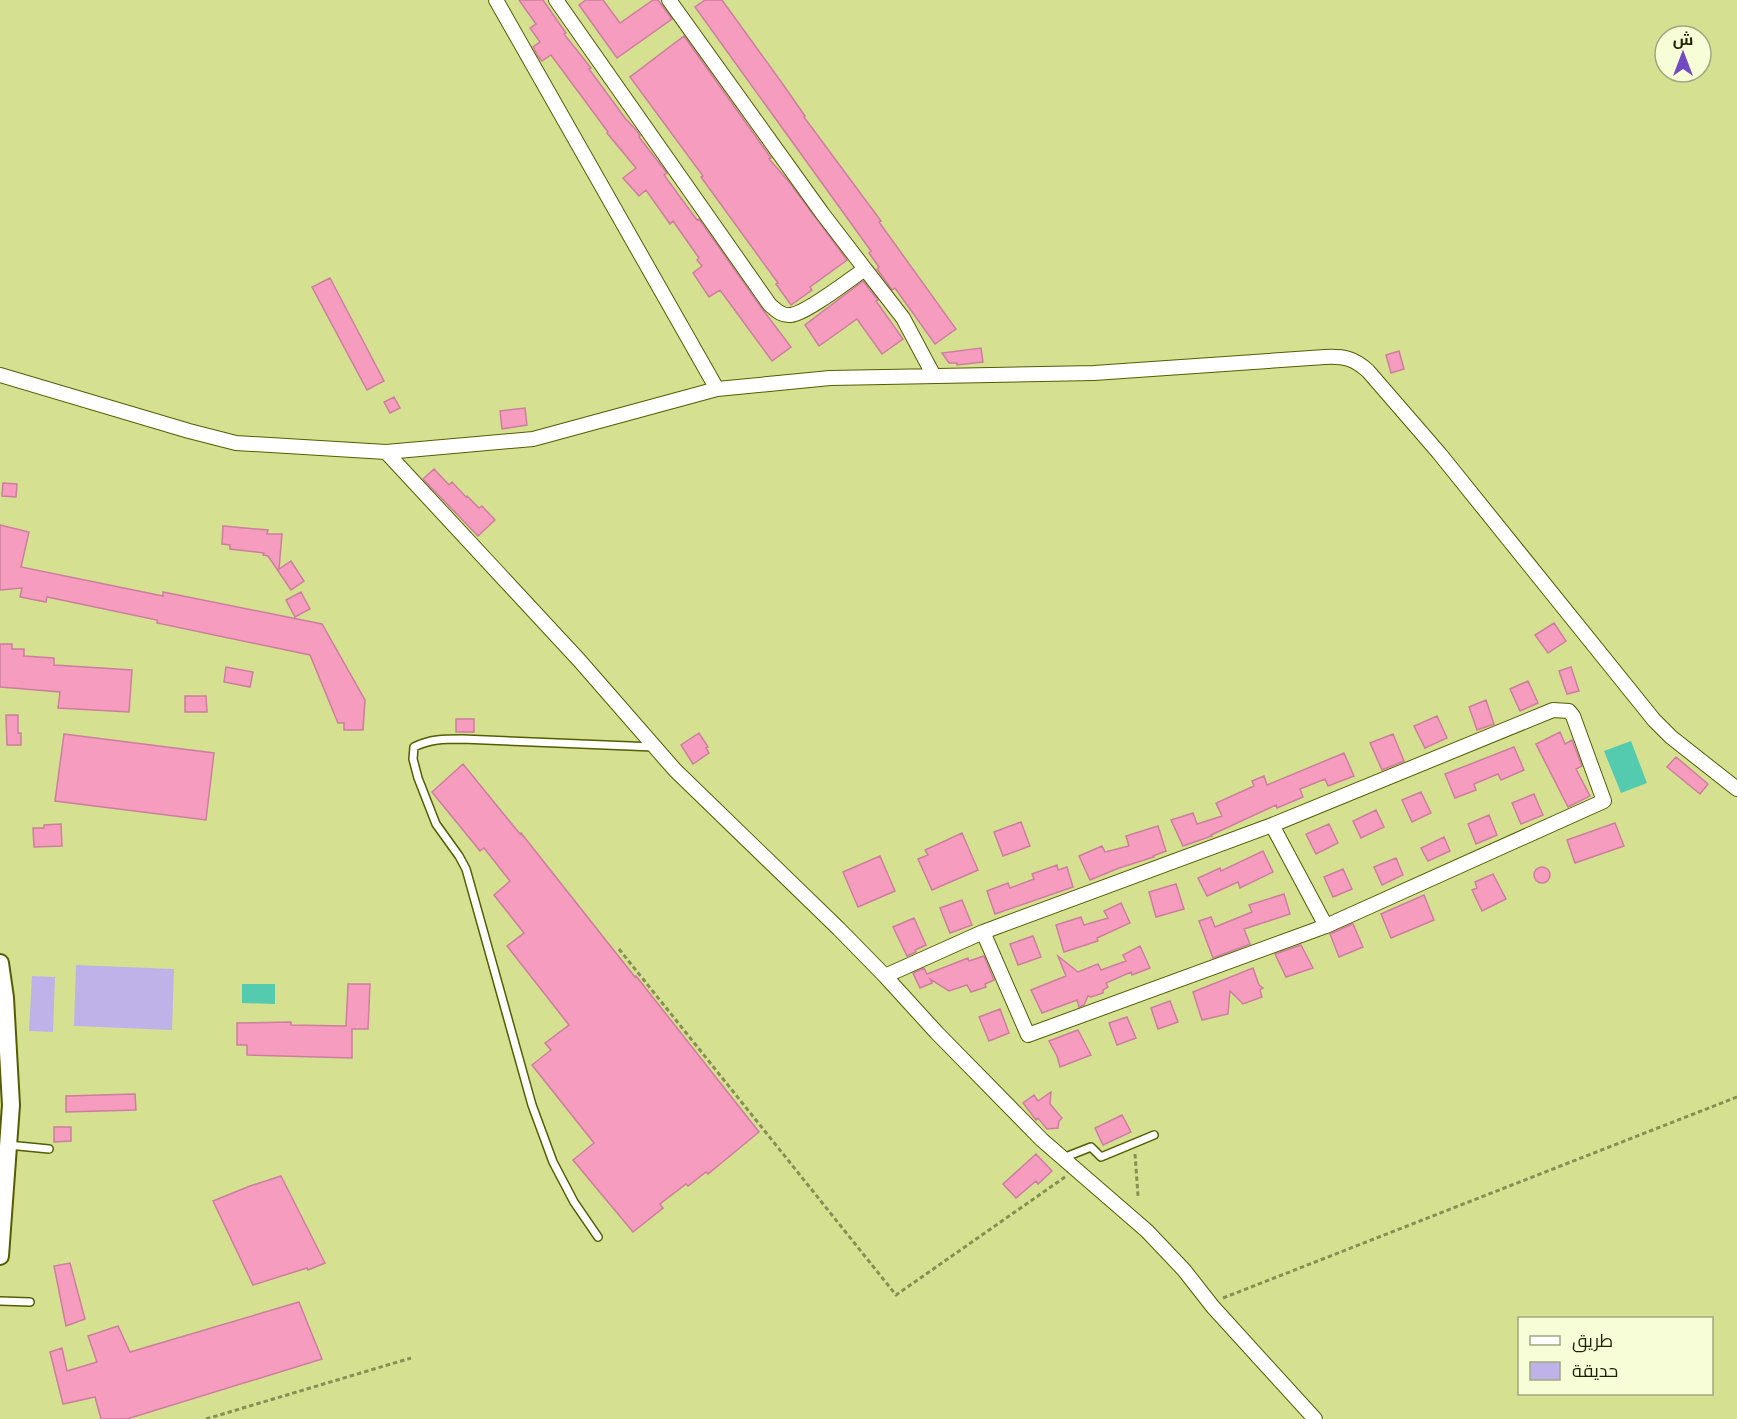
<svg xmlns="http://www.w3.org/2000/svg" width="1737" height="1419" font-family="'PT Sans Narrow',Cairo,sans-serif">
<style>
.green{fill:#bfb2e9}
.water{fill:#54cbaf}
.building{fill:#f69cbf;stroke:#cc7f9d;stroke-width:1.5}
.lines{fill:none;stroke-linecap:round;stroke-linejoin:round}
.service-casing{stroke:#555c02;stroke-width:10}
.minor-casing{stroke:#555c02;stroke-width:16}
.tertiary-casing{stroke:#555c02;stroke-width:20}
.path{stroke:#879054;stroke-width:3;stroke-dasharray:4.5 3;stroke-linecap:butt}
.service{stroke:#fff;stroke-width:7}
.minor{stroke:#fff;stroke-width:14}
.tertiary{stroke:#fff;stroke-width:16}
</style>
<rect width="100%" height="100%" fill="#d5e191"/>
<!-- green -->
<path class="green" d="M76,965L174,969L172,1030L74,1026Z
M32,976L55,977L53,1032L29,1031Z"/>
<!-- water -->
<path class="water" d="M1631,741L1647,783L1621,793L1604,751Z
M242,984H275V1004L242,1003Z"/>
<!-- building -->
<path class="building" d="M519,0H543L566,33L564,34L591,68L589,69L625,118L637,131L640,136L639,137L667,173L664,175L697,220L699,219L763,310L791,347L772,361L720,290L709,297L693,273L702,266L697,260L699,258L673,221L670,224L646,190L639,196L623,178L636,168L607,133L608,132L551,55L542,61L538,56L533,47L540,42L530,28L536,24Z
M586,0H603L620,23L653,0H658L672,19L617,58L579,5Z
M705,0H722L782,83L805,116L804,117L881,221L879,222L956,329L935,344L895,288L892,290L877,269L879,267L869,253L871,251L695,7Z
M684,36L771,158L769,159L790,183L847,260L810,287L812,290L791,305L776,284L778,283L701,177L703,176L630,77Z
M330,278L384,381L367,390L312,287Z
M863,281L878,300L876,301L903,339L882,354L857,319L819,346L805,325Z
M981,348L983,362L957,365V363H949L942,353Z
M1399,351L1404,369L1391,373L1386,355Z
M394,397L400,408L390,413L384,402Z
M525,408L527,425L502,429L500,411Z
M434,469L449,485L452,482L466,497L467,496L479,508L482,506L495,520L478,536L423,479Z
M3,483L17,484L16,497L2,496Z
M0,525L29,532L21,567L163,596V592L322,624L365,700L363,730H344V723H338L310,655L157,623V620L47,597L46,602L20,597L22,588L0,590Z
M223,526L268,530L267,534H282L279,569L291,561L304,581L291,590L268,556L263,555L264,553L230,549V545L222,544Z
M301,592L310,609L295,617L286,600Z
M1554,623L1566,641L1548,653L1535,635Z
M0,644H12V649H24V656L54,658V665L132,670L129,712L58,708L60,692L0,687Z
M226,667L253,672L250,687L224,682Z
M1571,667L1579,691L1567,694L1559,671Z
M1528,681L1538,703L1520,711L1510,689Z
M185,696H206L207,712H185Z
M1486,700L1494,724L1477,730L1469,707Z
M6,715H18V733H21V745H7Z
M1437,716L1447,738L1425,748L1414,726Z
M456,719H474V732H456Z
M1560,732L1565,744L1572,740L1582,766L1576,769L1590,796L1568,807L1536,744Z
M699,733L708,747L706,748L709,753L693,764L681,745Z
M64,734L214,753L206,820L55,801Z
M1393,734L1404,761L1382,770L1370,743Z
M1514,747L1524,770L1501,780L1498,774L1474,784L1476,790L1455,798L1445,774Z
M1344,753L1354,776L1328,786L1325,779L1300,789L1303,797L1277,808L1276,805L1211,835L1212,836L1183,846L1171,820L1193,813L1197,824L1222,816L1216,803L1254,786L1252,781L1264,776L1267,785Z
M1676,757L1708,784L1700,794L1667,767Z
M463,764L520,834L521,833L635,977L636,976L759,1132L708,1174L706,1172L688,1186L686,1184L660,1204L663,1208L633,1232L573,1160L594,1143L532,1065L551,1050L545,1043L569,1025L507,946L524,933L494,895L510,881L484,848L480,851L432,792Z
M1421,792L1431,813L1412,822L1402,800Z
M1534,794L1543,815L1521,824L1512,803Z
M1376,810L1384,827L1361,838L1353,821Z
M1489,815L1497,835L1476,844L1468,824Z
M1021,822L1030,846L1003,856L994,832Z
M1615,823L1624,846L1575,863L1567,840Z
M61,824L62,846L34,847L33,828H44V825Z
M1329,824L1338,843L1316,854L1306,834Z
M1158,826L1166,851L1153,856L1154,857L1119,868L1090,880L1079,856L1102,846L1105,852L1129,846L1126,836Z
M962,833L978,870L932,890L918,859L928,855L925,850Z
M1444,837L1450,851L1428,861L1421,848Z
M1263,851L1273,872L1240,888L1238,882L1207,896L1198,878L1220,868L1221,871Z
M880,856L895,891L858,907L843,872Z
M1396,858L1403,875L1382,885L1374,867Z
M1057,865L1058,870L1067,867L1073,887L995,914L987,891L1008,883L1010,888L1034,879L1032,874Z
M1534 875a8 8 0 1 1 16 0a8 8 0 1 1-16 0Z
M1343,869L1352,889L1333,897L1324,877Z
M1493,874L1506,899L1482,911L1472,890L1477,888L1475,882Z
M1176,884L1184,909L1156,917L1149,892Z
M1284,894L1290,914L1244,929L1250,944L1213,958L1199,921L1211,917L1215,927L1252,912L1249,905Z
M1424,895L1434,920L1391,938L1381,914Z
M962,900L972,925L950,933L940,908Z
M1121,903L1130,923L1097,938L1098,941L1064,952L1056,925L1081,917L1084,925L1108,918L1104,911Z
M914,918L926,945L915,950L916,952L907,956L893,927Z
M1352,924H1353L1363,947L1339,957L1330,934Z
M1033,936L1041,957L1018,965L1010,944Z
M1301,945L1313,968L1286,977L1275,954Z
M1140,946L1150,968L1132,975L1131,972L1106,983L1108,987L1103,990V993L1091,997L1088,996L1084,1005L1079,1007L1077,1000L1042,1013L1031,990L1066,976L1058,956L1078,972L1098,964L1101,970L1126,961L1123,955Z
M984,956L994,980L985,984L986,987L971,992L967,985L949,991L930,979L932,983L920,988L913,973L924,968L927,974L968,958L969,961Z
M1253,968L1259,985L1263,988L1260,990L1262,997L1243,1004L1230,991L1228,1014L1202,1020L1193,992Z
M348,984H370L368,1029H352V1058L247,1055V1045H237V1023L291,1022V1025L346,1026Z
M1170,1001L1178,1022L1158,1029L1151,1008Z
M1000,1009L1009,1033L989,1041L979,1017Z
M1127,1017L1136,1038L1117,1045L1109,1023Z
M1078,1030L1091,1055L1060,1067L1057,1056L1049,1041Z
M1051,1092L1050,1104L1062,1118L1059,1121L1058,1128L1047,1129L1038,1118L1036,1120L1023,1103L1034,1095L1038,1101Z
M135,1094L136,1110L66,1112V1096Z
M1122,1115L1131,1132L1103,1145L1095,1128Z
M54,1127H71V1141L54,1142Z
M1036,1154L1052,1171L1038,1184L1036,1181L1016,1198L1003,1184Z
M281,1176L325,1263L308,1270L307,1268L253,1285L213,1201L250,1186Z
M70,1263L85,1319L66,1326L54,1266Z
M299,1302L322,1359L127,1419H101L95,1397L63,1404L50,1352L62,1348L67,1371L97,1362L88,1336L118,1326L130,1352Z"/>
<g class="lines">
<defs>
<path id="service" d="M8,1145L49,1149
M1063,1158L1091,1147L1101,1157L1154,1135
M598,1237L574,1202L553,1162L532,1105L466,869L459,856L436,824L418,778L413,759L414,747C430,739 444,739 462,739L654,747
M0,1301L30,1302"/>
<path id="minor" d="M496,0L717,389
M556,0L770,305C777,311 782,316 791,315C807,313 849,280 865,269L822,213L669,0
M865,269L903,318L934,376
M0,375L189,431L236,443L386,452L533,439L717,389L830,378L1094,373L1325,357C1343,356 1354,358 1368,371L1439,453L1654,720L1671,737L1737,789
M386,452L579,660L675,770L839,929L885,976L937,1033L1042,1140L1147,1231L1184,1270L1213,1307L1315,1419
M1272,825L1326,926
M885,976L983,932L1272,825L1553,710L1569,711L1573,716L1604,801L1326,926L1028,1035L983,932"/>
<path id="tertiary" d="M0,963L5,998L11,1105L0,1256"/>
</defs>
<!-- service casing -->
<use href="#service" class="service-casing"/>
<!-- minor casing -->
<use href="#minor" class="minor-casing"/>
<!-- tertiary casing -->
<use href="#tertiary" class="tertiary-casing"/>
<!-- path -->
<path class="path" d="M619,949L896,1295L1065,1177
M1135,1154L1138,1196
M1223,1298L1737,1097
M206,1419L411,1358"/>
<!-- service -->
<use href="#service" class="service"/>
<!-- minor -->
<use href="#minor" class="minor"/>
<!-- tertiary -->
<use href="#tertiary" class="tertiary"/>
</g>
<!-- legend -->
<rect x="1518" y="1317" width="195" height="78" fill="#f7fed7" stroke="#a0a681" stroke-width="1.5"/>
<rect x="1530" y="1336" width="30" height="9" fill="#ffffff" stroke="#a0a681" stroke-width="1.5"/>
<text x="1572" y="1347" font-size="18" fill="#1d2101">طريق</text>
<rect x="1530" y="1362" width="30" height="18" fill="#bfb2e9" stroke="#a0a681" stroke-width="1.5"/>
<text x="1572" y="1377" font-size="18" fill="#1d2101">حديقة</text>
<!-- north arrow -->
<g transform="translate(1683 54)"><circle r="28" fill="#f7fed7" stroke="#a0a681" stroke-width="1.5"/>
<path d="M0-4.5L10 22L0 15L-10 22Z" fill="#734ac2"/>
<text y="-9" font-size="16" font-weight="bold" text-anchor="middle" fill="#1d2101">ش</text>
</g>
</svg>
